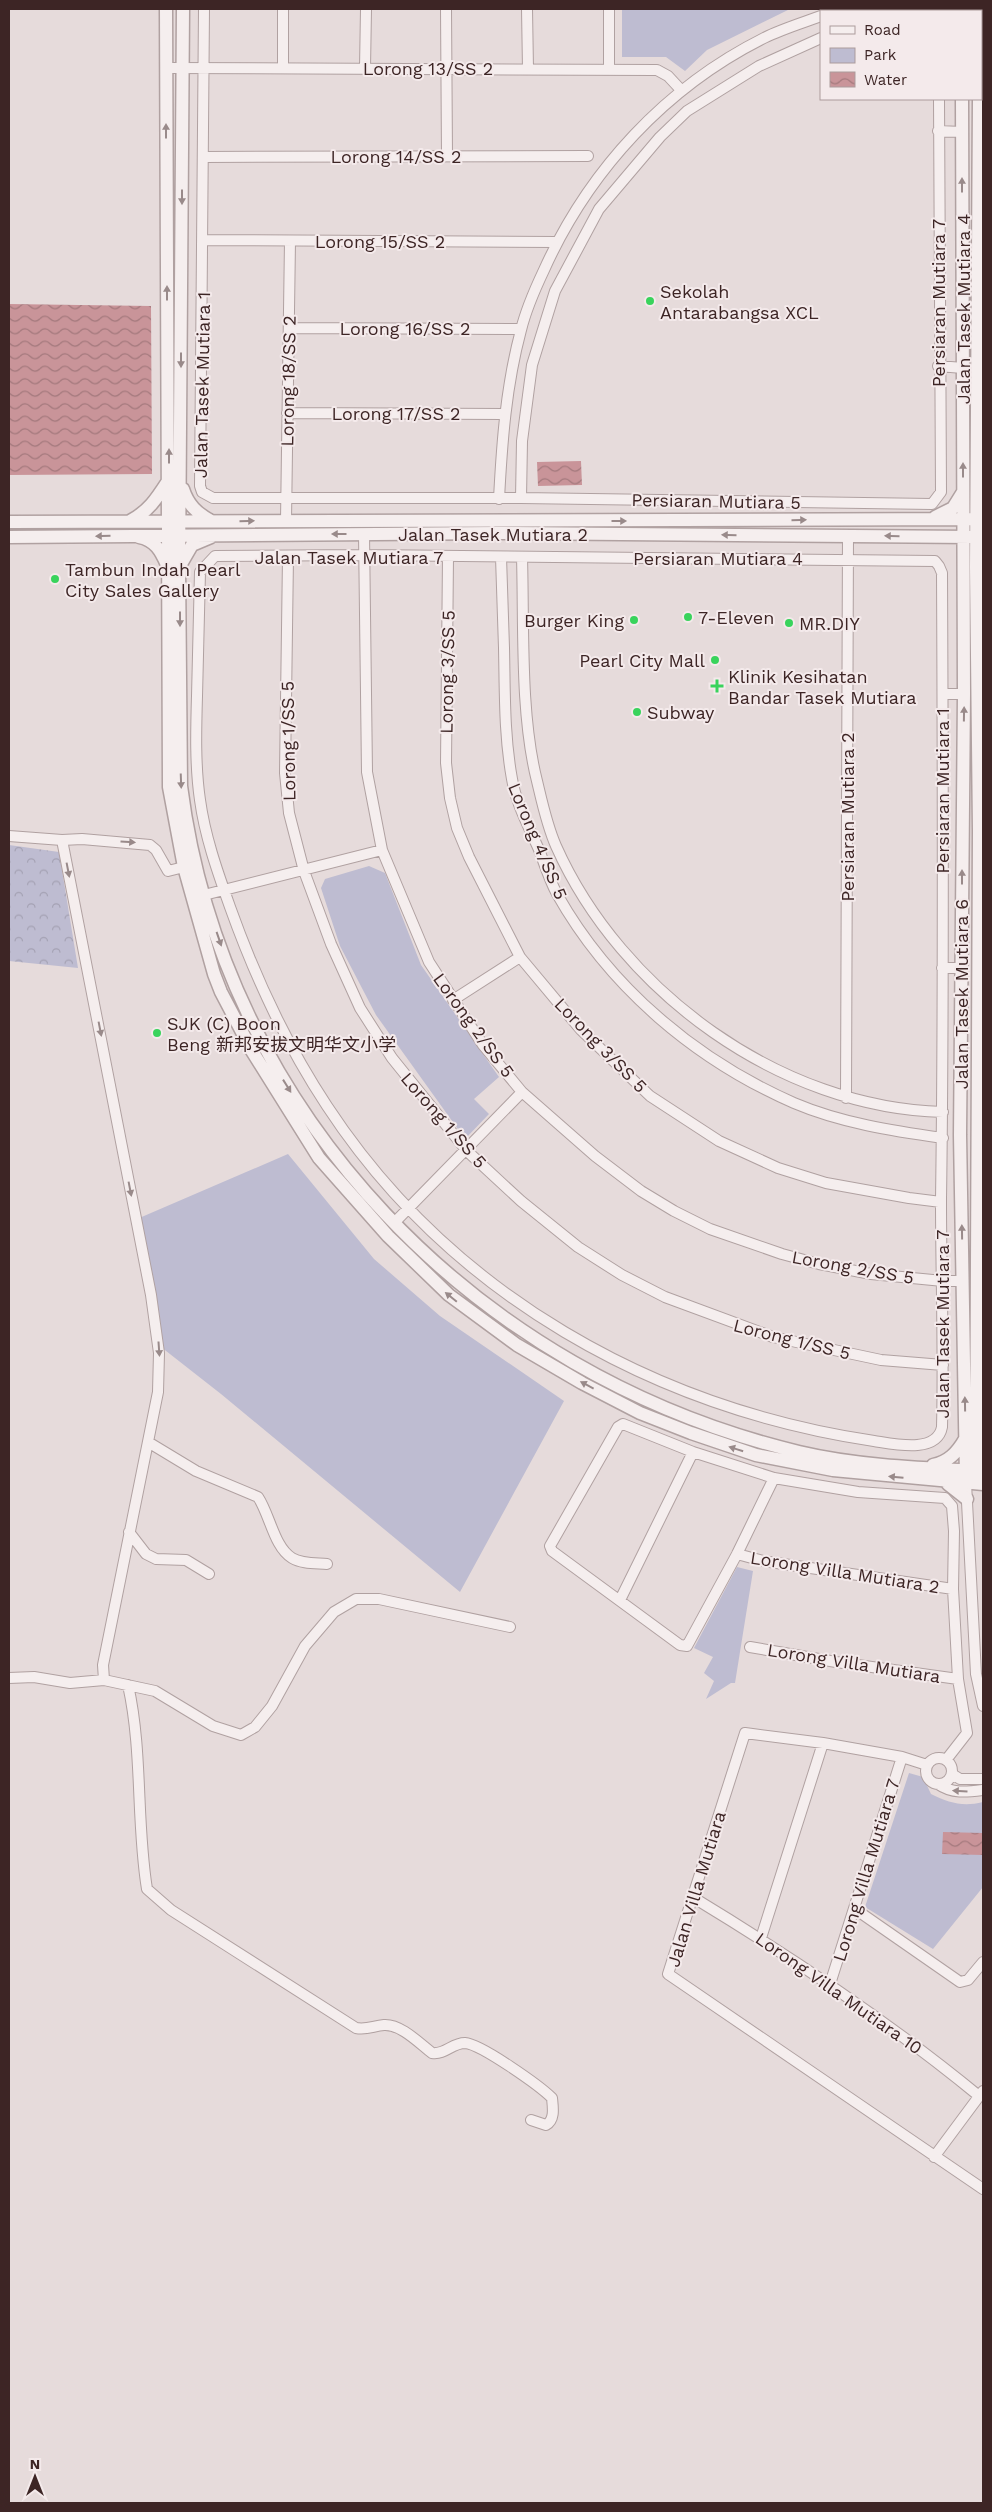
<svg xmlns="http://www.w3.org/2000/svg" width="992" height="2512" font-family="'Work Sans','Noto Sans SC',sans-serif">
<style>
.green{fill:#bebcd1}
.forest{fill:url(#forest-crowns)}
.water{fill:url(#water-waves)}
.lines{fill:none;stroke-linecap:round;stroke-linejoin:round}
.minor-casing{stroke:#b0a1a1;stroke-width:12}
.tertiary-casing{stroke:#b0a1a1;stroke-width:15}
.minor{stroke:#f5eeee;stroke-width:10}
.tertiary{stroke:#f5eeee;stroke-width:12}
.oneway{fill:#998a8a}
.poi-dot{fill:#39d35c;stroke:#f4eaeb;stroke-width:2}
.labels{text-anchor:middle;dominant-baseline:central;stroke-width:4;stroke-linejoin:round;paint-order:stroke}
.street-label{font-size:18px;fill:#3d2525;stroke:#f4eaeb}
.poi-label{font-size:18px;fill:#3d2525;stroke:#f4eaeb;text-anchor:start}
</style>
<defs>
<pattern id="forest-crowns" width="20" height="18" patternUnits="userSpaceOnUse" patternTransform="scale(1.25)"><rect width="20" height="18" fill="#bebcd1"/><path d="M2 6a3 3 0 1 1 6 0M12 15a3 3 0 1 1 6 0" fill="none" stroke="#a4a1b3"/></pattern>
<pattern id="water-waves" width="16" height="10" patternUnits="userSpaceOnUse" patternTransform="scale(1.25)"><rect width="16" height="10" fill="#c99499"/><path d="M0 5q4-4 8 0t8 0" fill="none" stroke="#a4797d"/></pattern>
</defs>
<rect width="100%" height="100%" fill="#e6dbdb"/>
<!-- green -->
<path class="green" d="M622,9H790L707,50L685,71L666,57H622Z
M369,866L385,873L421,965L499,1077L474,1099L489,1114L465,1139L376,1015L340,946L321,888L325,879Z
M288,1154L374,1259L440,1316L564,1401L460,1592L221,1394L161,1347L137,1219Z
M737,1567L753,1571L735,1683H731L706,1699L714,1681L704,1673L713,1657L694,1648Z
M909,1773L923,1777L931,1794C949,1803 963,1807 983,1802V1887L933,1949L865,1907Z"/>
<!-- forest -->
<path class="forest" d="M9,845L59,852L78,968L9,961Z"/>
<!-- water -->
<path class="water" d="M9,304L151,306L152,474L9,475Z
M581,461L582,485L538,486L537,462Z
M943,1832L983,1833V1855L942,1854Z"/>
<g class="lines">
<defs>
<path id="minor" d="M204,9L200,486L202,492L213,498H521L932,504L941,492L939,99
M446,9L447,156
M527,9L528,69
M609,9V69
M835,11L844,9
M166,68L657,70L668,76L681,90
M283,68V9
M365,68L366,9
M938,131L962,132
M204,157L588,156
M203,240L556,242
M289,328L521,329
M938,366L963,368
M287,413L504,414
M521,498L522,441L532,365L555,291L599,209L660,137L687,111L759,66L821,38
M499,499C502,441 506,386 521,330C526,309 535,289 544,270C589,170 666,87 764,38C782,29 802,23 821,16
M286,520L290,241
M364,534L367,772L382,850L429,962L483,1045L522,1092L595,1156L641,1191L674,1211L710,1229L782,1254L819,1264L871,1274L943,1281H963
M364,555L935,561L939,566L942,573C943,782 944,991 941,1200C941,1275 944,1351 942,1427C937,1454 894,1444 874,1441C654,1408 451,1295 327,1106C286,1044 255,977 230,907C218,873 205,837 200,800C195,766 196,730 197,696C198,655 199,613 200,572L215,556Z
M288,557L285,773L289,813L304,871L331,944L360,1008L392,1058L467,1151L521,1201L578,1247L622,1275L665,1297L773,1337L881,1360L943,1365
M448,557L446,763L450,798L457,828L469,857L520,957L581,1030L650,1096L719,1141L778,1168L826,1183L909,1198L941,1202
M501,557C502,587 503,617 504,648C505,692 504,735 512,779C516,804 530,829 540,852C545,866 550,881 557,894C610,988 696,1060 794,1103C841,1123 893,1131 943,1138
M522,557C524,627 520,714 537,781C542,802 547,826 556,846C621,992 781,1108 943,1112
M943,694H964
M9,836L62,840L151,1295L159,1353L158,1392L103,1665L104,1680
M62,840L82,839L150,845L156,850L168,871L184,867
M204,895L382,850
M942,968H961
M453,1000L520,957
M846,1098L848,535
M394,1223L522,1092
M148,1442L196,1471L258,1497C270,1515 274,1547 292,1558C302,1564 316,1563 327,1564
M774,1478L737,1554L687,1646L680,1645L552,1551L550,1546L618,1427L623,1424L693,1452L774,1478L858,1492L945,1498L952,1506L954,1531L953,1589L958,1679L967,1733L946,1760
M966,1483L976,1674L983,1706
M129,1532L146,1554L156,1559L186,1560L209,1574
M737,1554L763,1561L953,1589
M620,1600L693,1452
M750,1647L836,1662L958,1679
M9,1678L34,1677L70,1683L104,1680L155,1691L213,1726L241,1735L255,1727L272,1706L305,1646L334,1612L356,1599H379L510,1627
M128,1685C143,1752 136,1822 147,1889L171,1910L356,2028C367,2030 373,2026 384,2025C401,2024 419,2043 432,2053C445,2055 452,2043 465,2043C481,2044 540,2086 552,2098C553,2108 555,2120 546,2125L531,2120
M926 1771a13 13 0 1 1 26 0a13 13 0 1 1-26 0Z
M927,1765L902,1757L823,1743L745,1733L668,1974L983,2189
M952,1774L960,1779H983
M938,1784C952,1794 967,1792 983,1790
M694,1898C793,1958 889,2022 979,2096
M855,1909L960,1982L968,1980L983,1962
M761,1938L823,1743
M830,1984L902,1757
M934,2157L983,2091"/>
<path id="tertiary" d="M166,9L169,787L184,867L214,974L221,992L252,1051L319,1158L388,1236L449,1295L517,1345L582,1383L640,1413L691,1433L756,1455L833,1470L983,1484
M183,9L179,567L181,786C223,1116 479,1376 799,1452C858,1466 923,1468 983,1471
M979,9V11
M962,11V9
M962,99L964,694L960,1135L966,1478
M183,489C188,505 197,513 211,521
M935,517L953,508L963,492
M130,521C149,511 157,498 168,481
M9,522L971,519
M9,537L499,533L971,537
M139,537C155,540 161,551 167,565
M181,564L192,545L211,537
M933,1465C948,1462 957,1453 965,1439
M976,1479L979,831L976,567L979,99
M948,1484L967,1499"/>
</defs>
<!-- minor casing -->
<use href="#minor" class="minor-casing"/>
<!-- tertiary casing -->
<use href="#tertiary" class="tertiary-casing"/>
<!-- minor -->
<use href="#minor" class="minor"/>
<!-- tertiary -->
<use href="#tertiary" class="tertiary"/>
</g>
<!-- one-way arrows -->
<defs><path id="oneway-solid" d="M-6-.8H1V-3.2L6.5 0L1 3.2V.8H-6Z" transform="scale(1.25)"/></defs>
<g class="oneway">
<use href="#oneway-solid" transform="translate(166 131) rotate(-90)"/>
<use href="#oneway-solid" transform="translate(962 185) rotate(-90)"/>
<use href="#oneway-solid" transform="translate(182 197) rotate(90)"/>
<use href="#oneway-solid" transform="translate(167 293) rotate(-90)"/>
<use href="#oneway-solid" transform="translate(181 360) rotate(90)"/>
<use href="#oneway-solid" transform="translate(169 456) rotate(-90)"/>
<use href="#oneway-solid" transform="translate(963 470) rotate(-90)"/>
<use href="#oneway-solid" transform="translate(799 520) rotate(-1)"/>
<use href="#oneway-solid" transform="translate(247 521) rotate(-1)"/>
<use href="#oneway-solid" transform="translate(619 521)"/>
<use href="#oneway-solid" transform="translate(339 534) rotate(180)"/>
<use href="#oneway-solid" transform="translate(729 535) rotate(-179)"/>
<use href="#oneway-solid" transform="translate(103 536) rotate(179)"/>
<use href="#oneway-solid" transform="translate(892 536) rotate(-179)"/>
<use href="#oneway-solid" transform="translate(180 619) rotate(90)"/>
<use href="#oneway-solid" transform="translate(964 714) rotate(-89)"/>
<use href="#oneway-solid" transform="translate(181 781) rotate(88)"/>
<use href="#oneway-solid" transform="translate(128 842) rotate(4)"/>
<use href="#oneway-solid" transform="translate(68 870) rotate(79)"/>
<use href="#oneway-solid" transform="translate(962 877) rotate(-90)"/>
<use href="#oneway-solid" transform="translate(219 939) rotate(71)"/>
<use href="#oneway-solid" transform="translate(100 1029) rotate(79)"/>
<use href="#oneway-solid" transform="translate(287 1086) rotate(58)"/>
<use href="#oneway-solid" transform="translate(130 1189) rotate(79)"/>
<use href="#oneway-solid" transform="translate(962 1232) rotate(-91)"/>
<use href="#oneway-solid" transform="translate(451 1297) rotate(-141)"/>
<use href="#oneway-solid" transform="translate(159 1349) rotate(86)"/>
<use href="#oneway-solid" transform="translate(587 1385) rotate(-152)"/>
<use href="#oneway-solid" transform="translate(965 1404) rotate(-91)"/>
<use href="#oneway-solid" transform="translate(736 1449) rotate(-163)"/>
<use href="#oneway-solid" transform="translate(896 1477) rotate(-175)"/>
<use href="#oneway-solid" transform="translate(960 1791) rotate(-177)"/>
</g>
<!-- markers -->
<g class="poi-dot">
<circle cx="650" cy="301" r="5"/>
<circle cx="55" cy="579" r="5"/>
<circle cx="688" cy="617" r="5"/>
<circle cx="634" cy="620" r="5"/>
<circle cx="789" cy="623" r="5"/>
<circle cx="715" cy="660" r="5"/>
<path d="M714.5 678.5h5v5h5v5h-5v5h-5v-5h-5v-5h5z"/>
<circle cx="637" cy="712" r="5"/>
<circle cx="157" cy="1033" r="5"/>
</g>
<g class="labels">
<!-- street labels -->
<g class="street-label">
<text x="428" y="68">Lorong 13/SS 2</text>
<text x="396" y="156">Lorong 14/SS 2</text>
<text x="380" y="241">Lorong 15/SS 2</text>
<text transform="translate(938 303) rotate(-90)">Persiaran Mutiara 7</text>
<text transform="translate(963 309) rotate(-90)">Jalan Tasek Mutiara 4</text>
<text x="405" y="328">Lorong 16/SS 2</text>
<text transform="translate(288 381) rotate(-89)">Lorong 18/SS 2</text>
<text transform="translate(202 385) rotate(-89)">Jalan Tasek Mutiara 1</text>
<text x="396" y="413">Lorong 17/SS 2</text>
<text transform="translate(716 501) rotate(1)">Persiaran Mutiara 5</text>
<text x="493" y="534">Jalan Tasek Mutiara 2</text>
<text x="349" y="557">Jalan Tasek Mutiara 7</text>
<text x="718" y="558">Persiaran Mutiara 4</text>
<text transform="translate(447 672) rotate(-89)">Lorong 3/SS 5</text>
<text transform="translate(288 741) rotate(-91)">Lorong 1/SS 5</text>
<text transform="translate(942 791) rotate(-90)">Persiaran Mutiara 1</text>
<text transform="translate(847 817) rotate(-90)">Persiaran Mutiara 2</text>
<text transform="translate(538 841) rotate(67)">Lorong 4/SS 5</text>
<text transform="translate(961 994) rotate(-90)">Jalan Tasek Mutiara 6</text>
<text transform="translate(474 1025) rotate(54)">Lorong 2/SS 5</text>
<text transform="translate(601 1045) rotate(46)">Lorong 3/SS 5</text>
<text transform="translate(444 1120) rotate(49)">Lorong 1/SS 5</text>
<text transform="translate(853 1267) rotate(10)">Lorong 2/SS 5</text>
<text transform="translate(942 1324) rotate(-90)">Jalan Tasek Mutiara 7</text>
<text transform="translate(792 1339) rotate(14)">Lorong 1/SS 5</text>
<text transform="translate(845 1572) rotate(9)">Lorong Villa Mutiara 2</text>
<text transform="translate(854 1663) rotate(9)">Lorong Villa Mutiara</text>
<text transform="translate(866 1870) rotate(-73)">Lorong Villa Mutiara 7</text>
<text transform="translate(696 1889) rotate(-73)">Jalan Villa Mutiara</text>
<text transform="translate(839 1993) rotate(35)">Lorong Villa Mutiara 10</text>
</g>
<!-- poi labels -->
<g class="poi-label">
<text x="660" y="291">Sekolah<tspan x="660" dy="21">Antarabangsa XCL</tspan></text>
<text x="65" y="569">Tambun Indah Pearl<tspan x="65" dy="21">City Sales Gallery</tspan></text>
<text x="698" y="617">7-Eleven</text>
<text x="624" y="620" text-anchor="end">Burger King</text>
<text x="799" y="623">MR.DIY</text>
<text x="705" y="660" text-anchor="end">Pearl City Mall</text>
<text x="728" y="676">Klinik Kesihatan<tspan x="728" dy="21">Bandar Tasek Mutiara</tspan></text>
<text x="647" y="712">Subway</text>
<text x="167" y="1023">SJK (C) Boon<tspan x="167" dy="21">Beng 新邦安拔文明华文小学</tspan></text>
</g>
</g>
<!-- border -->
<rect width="992" height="2512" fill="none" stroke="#3d2525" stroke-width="20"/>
<!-- legend -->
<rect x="820" y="10" width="162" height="90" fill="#f4eaeb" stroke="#ab9b9c"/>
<rect x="830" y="26" width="25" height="8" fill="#f5eeee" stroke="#ab9b9c"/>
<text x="864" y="35" font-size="15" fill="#3d2525">Road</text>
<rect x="830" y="48" width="25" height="15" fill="#bebcd1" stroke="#ab9b9c"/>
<text x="864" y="60" font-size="15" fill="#3d2525">Park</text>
<rect x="830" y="72" width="25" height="15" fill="url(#water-waves)" stroke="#ab9b9c"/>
<text x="864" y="85" font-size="15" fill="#3d2525">Water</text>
<!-- north arrow -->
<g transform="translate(35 2477)" stroke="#f4eaeb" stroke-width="4" paint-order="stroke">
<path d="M0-4L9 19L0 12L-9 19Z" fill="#3d2525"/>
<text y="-8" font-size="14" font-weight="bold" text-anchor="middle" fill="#3d2525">N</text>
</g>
</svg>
